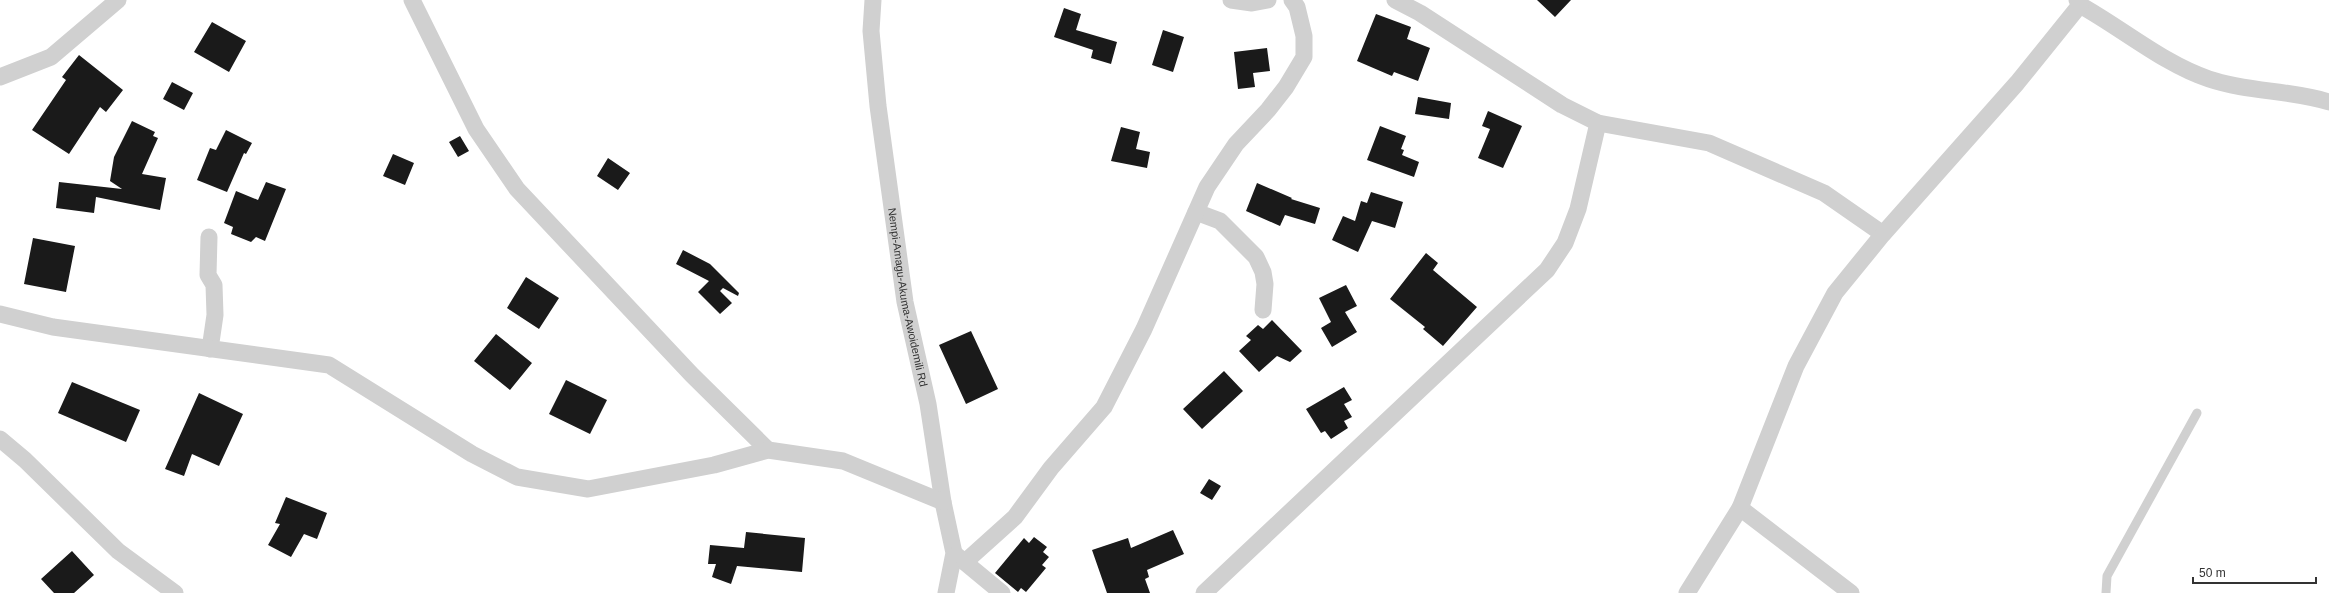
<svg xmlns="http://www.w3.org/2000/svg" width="2329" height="593" font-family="Helvetica,sans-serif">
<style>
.building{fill:#1a1a1a}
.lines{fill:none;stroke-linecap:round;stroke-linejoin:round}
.lane{stroke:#d0d0d0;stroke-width:9}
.street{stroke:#d0d0d0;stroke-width:17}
.labels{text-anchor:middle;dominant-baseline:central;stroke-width:4;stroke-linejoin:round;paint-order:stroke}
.street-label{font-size:11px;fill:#333;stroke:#fff}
</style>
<rect width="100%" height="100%" fill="#fff"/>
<!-- building -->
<path class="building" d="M1537,0H1571L1555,17Z
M1064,8L1081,14L1076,30L1117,42L1111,64L1091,58L1093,50L1054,37Z
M1376,14L1411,27L1407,39L1430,48L1418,81L1394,72L1392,76L1357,61Z
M212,22L246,41L229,72L194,52Z
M1163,30L1184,37L1173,72L1152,65Z
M1267,48L1270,71L1253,73L1255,87L1238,89L1234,52Z
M79,55L123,90L106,112L100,107L69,154L32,130L66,80L62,77Z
M172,82L193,93L184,110L163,99Z
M1418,97L1451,103L1449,119L1415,114Z
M1488,111L1522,126L1503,168L1478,158L1490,129L1482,126Z
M132,121L155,132L153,136L158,138L142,174L166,178L160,210L96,197L94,213L56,208L59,182L122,189L110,181L114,157Z
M1380,126L1406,136L1401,149L1404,150L1402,155L1419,162L1414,177L1367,160Z
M1121,127L1140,132L1136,149L1150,152L1147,168L1111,161Z
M226,130L252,143L246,154L244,153L227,192L197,180L210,148L216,150Z
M460,136L469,151L458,157L449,142Z
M393,154L414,163L405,185L383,176Z
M608,158L630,173L618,190L597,176Z
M266,182L286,189L265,241L256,237L251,242L231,234L233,227L224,223L236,191L258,200Z
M1257,183L1292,198L1291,199L1320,208L1315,224L1285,215L1280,226L1246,211Z
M1371,192L1403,202L1395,228L1372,221L1358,252L1332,240L1343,216L1355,221L1361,201L1367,203Z
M33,238L75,246L66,292L24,284Z
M683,250L710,264L739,293L738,296L723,288L720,291L732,303L720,314L698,292L709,281L676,264Z
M1426,253L1438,263L1433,270L1477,307L1443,346L1423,329L1425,327L1390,299Z
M526,277L559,298L539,329L507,308Z
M1346,285L1357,306L1345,312L1357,332L1332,347L1321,328L1331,322L1319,298Z
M1272,320L1302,351L1290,362L1277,356L1259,372L1239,351L1251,340L1246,336L1258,325L1263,329Z
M971,331L998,389L966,404L939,345Z
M496,334L532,363L510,390L474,361Z
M1224,371L1243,391L1202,429L1183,409Z
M566,380L607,400L590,434L549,414Z
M72,382L140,410L126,442L58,413Z
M1344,387L1352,400L1344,404L1352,417L1344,421L1348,428L1331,439L1325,431L1321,433L1306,409Z
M199,393L243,414L219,466L192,454L184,476L165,469Z
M1209,479L1221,486L1212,500L1200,493Z
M286,497L327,513L317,539L304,534L291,557L268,545L280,524L275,523Z
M1173,530L1184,554L1147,570L1149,577L1145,579L1150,593H1107L1092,550L1128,538L1131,548Z
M746,532L805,538L802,572L737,566L731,584L712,577L716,564H708L710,545L744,548Z
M1034,537L1047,547L1043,552L1049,557L1042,565L1046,568L1026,592L1021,588L1018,592L995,573L1024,538L1029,543Z
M72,551L94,575L74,593H54L41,579Z"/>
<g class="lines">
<!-- lane -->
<path class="lane" d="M2106,593L2107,576L2197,413"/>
<!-- street -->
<g class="street">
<path d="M412,0L476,129L517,189L692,375L768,450"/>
<path id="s1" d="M873,0L871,31L878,106L905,302L928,404L943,502L954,553L946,593"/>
<path d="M1231,0L1252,3L1268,0"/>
<path d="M1395,0L1420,13L1562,105L1598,123L1709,143L1824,193L1883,234"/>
<path d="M2077,0L2080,5C2123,29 2164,64 2209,79C2248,92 2290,90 2329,102"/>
<path d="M0,77L51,57L118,0"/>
<path d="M1196,212L1220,221L1256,257L1263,272L1265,284L1263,310"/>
<path d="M209,237L208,275L214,285L215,315L210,349"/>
<path d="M0,314L53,327L329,365L472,454L517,477L588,489L714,465L768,450L843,461L943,502"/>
<path d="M0,439L25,460L118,551L175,593"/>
<path d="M1740,508L1851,593"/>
<path d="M956,555L1002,593"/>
<path d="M965,562L1015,517L1051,468L1104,407L1144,329L1207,187L1236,144L1268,110L1286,87L1304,57V36L1297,7L1292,0"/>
<path d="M1204,593L1547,270L1565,243L1578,209L1598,123"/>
<path d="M1687,593L1740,508L1796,366L1835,293L1883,234L2017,83L2080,5"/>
</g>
</g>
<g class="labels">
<!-- street labels -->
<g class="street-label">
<text stroke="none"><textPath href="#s1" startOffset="300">Nempi-Amagu-Akuma-Awoidemili Rd</textPath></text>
</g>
</g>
<!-- scale -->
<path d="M2193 577v6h123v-6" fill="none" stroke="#333333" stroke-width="2"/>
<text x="2199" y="577" font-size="12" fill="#333333" stroke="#ffffff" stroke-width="3" paint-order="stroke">50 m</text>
</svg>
